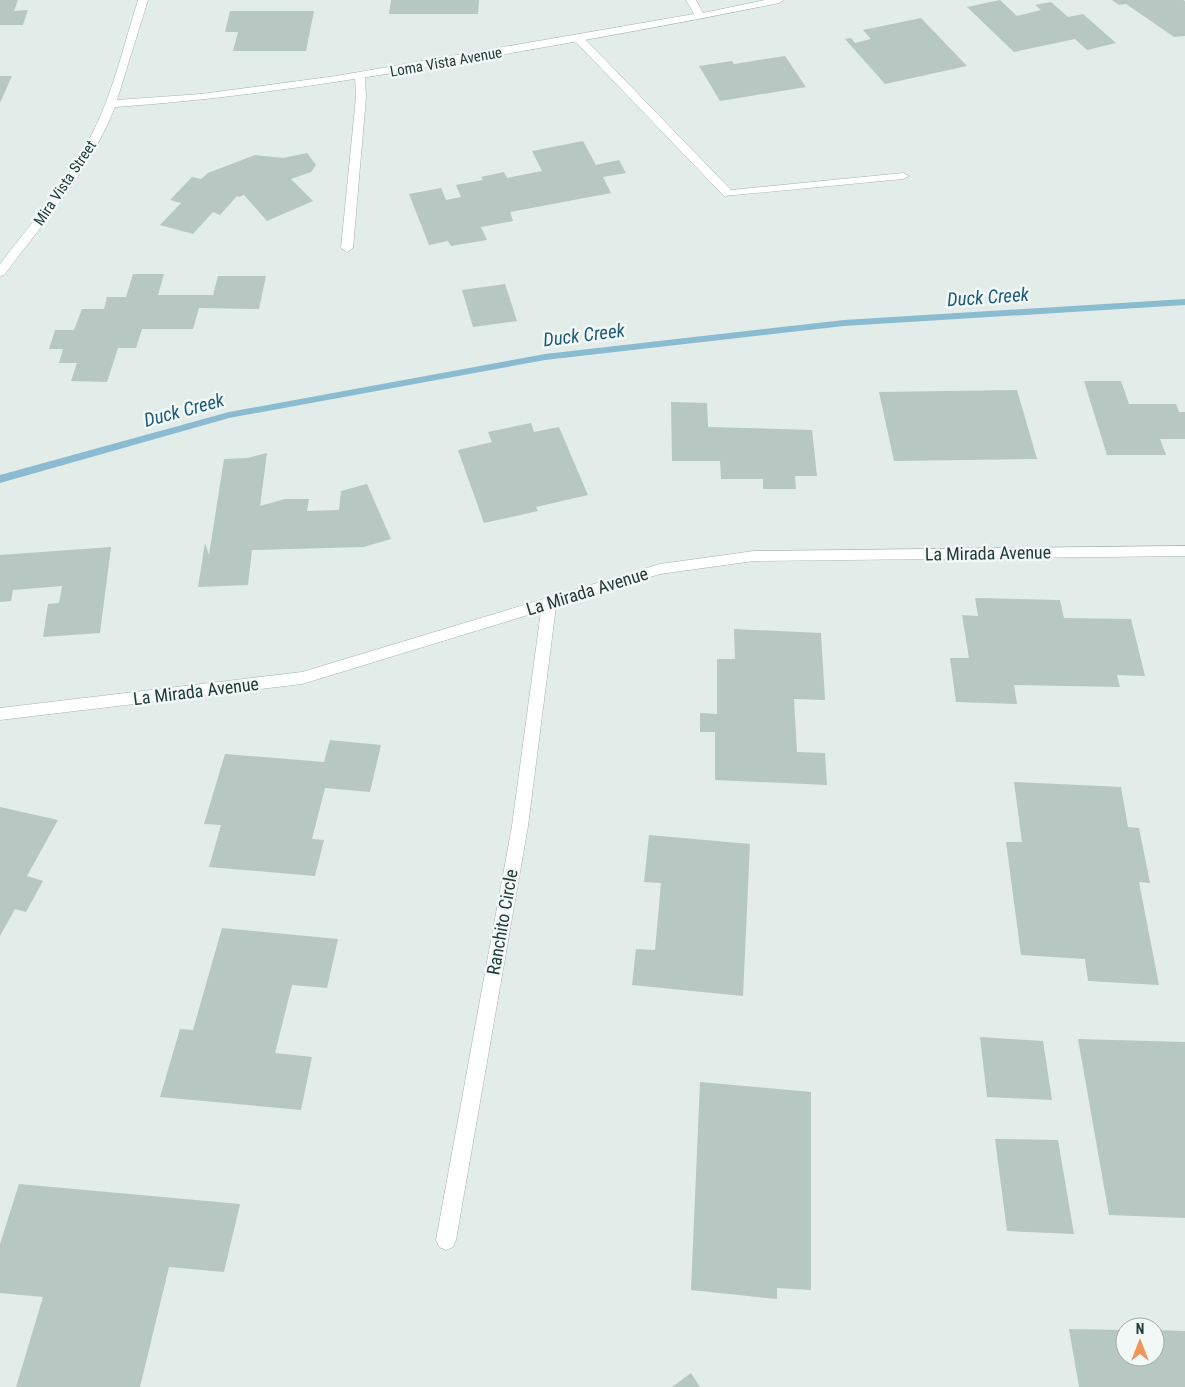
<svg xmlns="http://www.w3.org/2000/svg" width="1185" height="1387" font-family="'Roboto Condensed',sans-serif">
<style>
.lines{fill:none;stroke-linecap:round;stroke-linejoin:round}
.stream{fill:#8abbd0;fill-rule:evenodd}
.building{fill:#b7c7c2}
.service-casing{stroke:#a5b4b1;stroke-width:1}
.minor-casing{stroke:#a5b4b1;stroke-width:1}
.service{fill:#fff;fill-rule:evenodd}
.minor{fill:#fff;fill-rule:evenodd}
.labels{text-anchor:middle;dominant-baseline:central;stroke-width:5;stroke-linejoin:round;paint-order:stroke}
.far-street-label{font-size:15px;fill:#223d39;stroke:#f2f8f6}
.street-label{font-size:18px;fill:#223d39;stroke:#f2f8f6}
.water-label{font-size:19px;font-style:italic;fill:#1d5b78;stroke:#f2f8f6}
</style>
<rect width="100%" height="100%" fill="#e2ece9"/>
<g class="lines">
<!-- stream -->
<path class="stream" d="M1185,299V305L844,326L545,360L229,418L0,483V475L229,412L545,354L844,320Z"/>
</g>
<!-- building -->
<path class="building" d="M0,0H18L14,11L28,10L23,25H0Z
M391,0H479L478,14H389Z
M1000,0L1017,16L1041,10L1035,5L1051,2L1068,17L1083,14L1116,43L1087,50L1075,39L1014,52L967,7Z
M1112,0H1183L1185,1V36L1174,37L1126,4L1119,5Z
M230,11H314L306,51H233L238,32H225Z
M921,18L967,66L885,84L845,39L851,38L855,43L871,39L863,30Z
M785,56L806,87L720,101L699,66L732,61L734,64Z
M0,76H12L0,103Z
M583,141L596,165L619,160L626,173L603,177L611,193L510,212L513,221L481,227L487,240L451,246L448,241L429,245L409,194L441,188L446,200L461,197L456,185L483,180L481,177L504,172L507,178L542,171L532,151Z
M307,153L316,165L311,172L291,179L313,201L267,221L244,195L239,197L237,196L220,215L213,212L193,234L160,225L181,203L170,200L192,177L201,179L208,173L255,155L283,158Z
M133,274H164L158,295H213L218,276H266L259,309L199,308L193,329H142L136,348H118L107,382L71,381L77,363H59L63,349H49L55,330H74L82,309H104L107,297H126Z
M505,284L517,321L473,327L462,290Z
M1084,381H1121L1129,404H1176L1179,412H1185V439H1160L1166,455H1107Z
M1017,390L1037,459L894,461L879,392Z
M671,402L707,403L708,427L812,430L817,476H795L796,489H763V479H721L720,461H672Z
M531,423L534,432L559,427L588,495L536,507L538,511L484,523L458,450L492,442L488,432Z
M267,453L260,506L285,499H309L307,511L339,510L341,491L367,484L391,539L364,547L252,550L248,585L198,587L205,543L209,555L224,459L247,458Z
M111,547L100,633L43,637L48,604L59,603L62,586L13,590L11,601L0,602V555Z
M975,598L1060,600L1064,618L1131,619L1145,676L1117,675L1120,687L1014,685L1017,704L956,702L950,658H969L962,615L978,616Z
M734,629L821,633L825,700L794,699L797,752L825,753L827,785L715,780V732H700V713L717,714V659H735Z
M330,740L381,745L370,792L325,788L312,839L324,840L315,876L209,867L221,825L204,824L225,754L324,762Z
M1014,782L1121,787L1128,827L1139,828L1150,883L1139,882L1159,985L1088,981L1085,959L1021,955L1006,842H1022Z
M0,807L58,820L27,876L43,881L26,912L15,909L0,936Z
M649,835L750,844L743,996L632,985L636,949L655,950L661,883L644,882Z
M222,928L338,939L327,988L292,985L275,1053L312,1057L301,1110L160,1097L180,1029L193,1030Z
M980,1037L1043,1041L1052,1100L987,1097Z
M1078,1039L1185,1042V1218L1109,1215Z
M700,1082L811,1092V1290L777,1288V1299L691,1290Z
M995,1139L1058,1140L1074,1234L1007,1231Z
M19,1184L240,1204L224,1272L169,1267L140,1387H16L43,1297L0,1293V1244Z
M1069,1329L1125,1330V1357H1155V1330L1185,1331V1387H1079Z
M691,1373L700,1387H672Z"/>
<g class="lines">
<defs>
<path id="service" d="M578,35L582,36L731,190L903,173L909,176L903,179L724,196L574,40L573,38Z
M360,73L365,76L366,97L353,248L347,252L341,248L356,97L355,76Z"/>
<path id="minor" d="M138,0H148L117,100L201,94L336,76L694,14L686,0H696L703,13L765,0H784L779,3C677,24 574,42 471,60C352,80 235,99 115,107C90,170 45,221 4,275L0,276V264C33,221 70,179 94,130C114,89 124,44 138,0Z
M1185,546V556L754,561L660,574L556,606L528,826L456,1240L453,1247L446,1250L439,1247L436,1240L512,826L541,611L302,684L0,720V708L302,672L660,564L754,551Z"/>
</defs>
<!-- service casing -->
<use href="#service" class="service-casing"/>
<!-- minor casing -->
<use href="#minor" class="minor-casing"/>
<!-- service -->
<use href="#service" class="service"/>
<!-- minor -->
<use href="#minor" class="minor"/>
</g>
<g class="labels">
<!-- far-street labels -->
<g class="far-street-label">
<text transform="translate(446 62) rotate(-10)">Loma Vista Avenue</text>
<text transform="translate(65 183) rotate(-56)">Mira Vista Street</text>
</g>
<!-- street labels -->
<g class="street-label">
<text transform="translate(988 553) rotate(-1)">La Mirada Avenue</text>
<text transform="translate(587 591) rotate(-17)">La Mirada Avenue</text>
<text transform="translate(196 691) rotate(-7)">La Mirada Avenue</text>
<text transform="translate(502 922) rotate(-80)">Ranchito Circle</text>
</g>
<!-- water labels -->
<g class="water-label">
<text transform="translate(988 297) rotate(-4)">Duck Creek</text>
<text transform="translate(584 335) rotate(-7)">Duck Creek</text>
<text transform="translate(184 410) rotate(-15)">Duck Creek</text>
</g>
</g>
<!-- north arrow -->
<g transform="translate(1140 1342)"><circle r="24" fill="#f2f8f6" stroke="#9fadaa"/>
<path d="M0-4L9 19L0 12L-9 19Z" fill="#f0965b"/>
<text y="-8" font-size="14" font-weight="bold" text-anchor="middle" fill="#223d39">N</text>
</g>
</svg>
